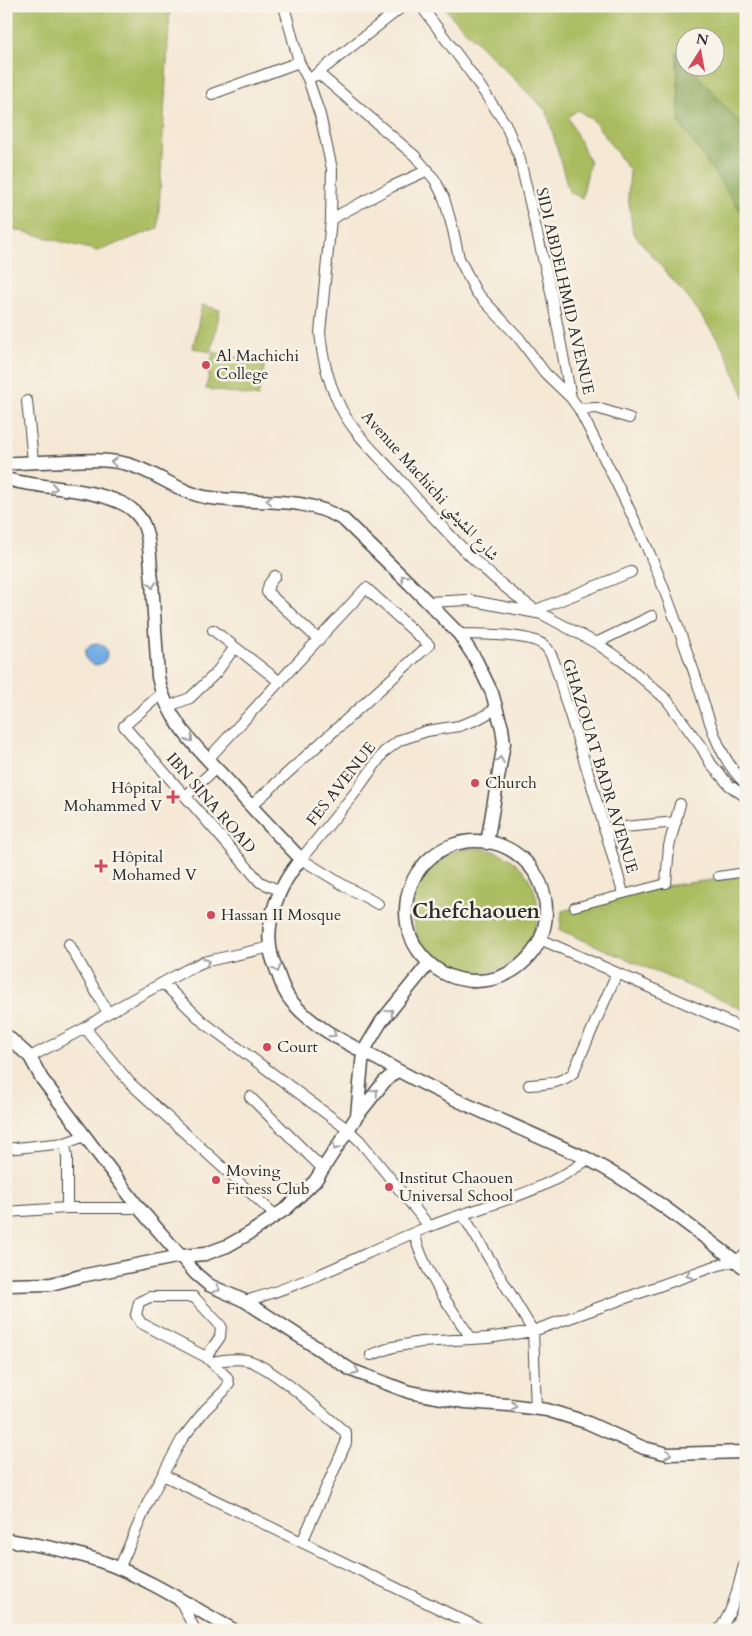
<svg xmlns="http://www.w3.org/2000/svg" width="752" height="1636" font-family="Cardo,Amiri,serif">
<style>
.green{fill:#aabc60;stroke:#6a7446}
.forest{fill:#87a456;stroke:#596840}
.water{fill:#73ace3;stroke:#4f6c87}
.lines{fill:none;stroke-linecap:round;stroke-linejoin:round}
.pedestrian-casing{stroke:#494744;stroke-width:10}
.minor-casing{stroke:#494744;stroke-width:12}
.tertiary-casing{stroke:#494744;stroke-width:15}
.pedestrian{stroke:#fff;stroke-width:8}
.minor{stroke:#fff;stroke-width:10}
.tertiary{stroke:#fff;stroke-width:12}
.oneway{stroke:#a0a0a0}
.poi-dot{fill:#d1495b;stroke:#f7f3e8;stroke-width:2}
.labels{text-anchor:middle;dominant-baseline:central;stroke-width:5;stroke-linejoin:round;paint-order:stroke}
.street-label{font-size:16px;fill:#2b2b2b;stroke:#f7f3e8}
.poi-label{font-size:16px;fill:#2b2b2b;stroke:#f7f3e8;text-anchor:start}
.district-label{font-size:21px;font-weight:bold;fill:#2b2b2b;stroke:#f7f3e8}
</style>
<rect width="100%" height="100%" fill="#f7f3e8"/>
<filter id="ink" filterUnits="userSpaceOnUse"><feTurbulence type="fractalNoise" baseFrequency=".02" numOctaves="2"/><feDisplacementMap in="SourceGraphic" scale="10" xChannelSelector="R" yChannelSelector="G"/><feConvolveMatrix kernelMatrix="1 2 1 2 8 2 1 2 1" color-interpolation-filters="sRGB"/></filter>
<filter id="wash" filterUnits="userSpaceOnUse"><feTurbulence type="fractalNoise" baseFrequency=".0096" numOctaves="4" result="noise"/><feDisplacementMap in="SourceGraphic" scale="20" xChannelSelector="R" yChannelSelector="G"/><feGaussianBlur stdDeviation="1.12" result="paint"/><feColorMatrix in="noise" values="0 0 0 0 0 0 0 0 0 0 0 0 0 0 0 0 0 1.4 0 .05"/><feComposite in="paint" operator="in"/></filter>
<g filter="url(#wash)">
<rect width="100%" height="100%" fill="#f5e8d5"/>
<!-- green -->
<path class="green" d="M6,6H170L158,228L98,251L13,229L6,222Z
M445,6H746V130L690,68H714V38H684V62L676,53L680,123L746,217V401L724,349L694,305L633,233L628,196L630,171L594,121L578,110L568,117L590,162L582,198L569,192L547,112L451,16Z
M202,305L220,310L211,352L193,348Z
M213,352L265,363L258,397L206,389Z
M412 911a63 63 0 1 1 126 0a63 63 0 1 1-126 0Z
M743,876H746V1011L560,930L562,911L665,886Z"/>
<!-- forest -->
<path class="forest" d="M677,52L684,60V68H691L746,130V219L680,123Z"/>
<!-- water -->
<path class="water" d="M85 654a11 11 0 1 1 22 0a11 11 0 1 1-22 0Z"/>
</g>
<g filter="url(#ink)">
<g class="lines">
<defs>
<path id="pedestrian" d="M718,876L739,873L746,874
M574,907L666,883"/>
<path id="minor" d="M284,6L299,62L308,79L320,115L332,169L331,219L320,333C322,356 328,381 338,402C350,430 374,451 394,473C439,524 484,577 542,614
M421,6L471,73L505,123L519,156L551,292L571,398L579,409C605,460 632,511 654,564C669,600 682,638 695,675C707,711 716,757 746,784
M318,73L415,156L435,180L444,198L453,230L459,258L476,292L519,338L545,373L571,398
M314,76L403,6
M212,94L299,62
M331,219L391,187L428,170
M27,401L33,461
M579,409L597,408L629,418
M275,576L269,584L267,592L319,640
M428,602L468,600L542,614L596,643L621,660L667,700L702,748L711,764L729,785L746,797
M536,610L631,572
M213,630L280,682
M459,634C479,635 530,633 545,646C555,655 561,686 565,699C586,764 605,828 623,893
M596,643L652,616
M161,694L124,726L260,882L281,891
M167,707L190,698L216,673L235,647
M208,759L366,588L429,645L251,806
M186,796L216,768
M604,829L676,822
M666,883L669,846L680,804
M378,904L345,886L301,859L354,794L384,752L400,740L427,731L459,726L478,719L496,709
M540,939L746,1030
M69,944L108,1013
M163,983L202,1021L347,1129L360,1141L429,1226
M85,1028L130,1083L276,1216
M30,1057L85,1028L108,1013L186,970L203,962L271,947
M529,1085C545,1084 560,1084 573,1073L617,973
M250,1097L323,1169
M65,1143L67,1157V1208
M6,1149L65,1143L85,1136
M6,1212L67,1208H139
M463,1215L533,1331L536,1409
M414,1233C424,1272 449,1305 471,1338
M245,1301C309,1284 367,1251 428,1227C482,1205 541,1195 588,1159
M371,1355L393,1347L421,1342L488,1338L533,1331L712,1267L735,1261L746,1254
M211,1362C223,1360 234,1358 246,1360C269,1364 326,1416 346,1433V1443L302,1542
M163,1475L483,1630
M119,1569L149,1500L182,1439L205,1410L224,1391L229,1384L227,1377L206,1357L220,1337L221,1326L194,1297H150L139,1302L136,1315L141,1323L206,1357
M180,1600L195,1630
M719,1630C736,1608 738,1584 746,1558"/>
<path id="tertiary" d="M6,464C27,462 46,462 67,461C86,460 108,459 127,464C157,472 180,494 211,498C257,505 302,494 344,520L410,584L459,634L476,660L492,693L502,728L504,743L487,843
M6,479C43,489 84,487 119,502C130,506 141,516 145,528C151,545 150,564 152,581C154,613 156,645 158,677C166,721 201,752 230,783C253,809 277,834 301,859C280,884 264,920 271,953C272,959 275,965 277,971C281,982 284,993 292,1002C315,1029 349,1044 379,1060C446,1098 518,1127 588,1159C644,1189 695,1230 746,1269
M406 911a70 70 0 1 1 140 0a70 70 0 1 1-140 0Z
M6,1035L30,1057L42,1079L139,1208L196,1274L209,1285L245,1301L351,1370L409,1392L465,1402L509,1405L547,1410L586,1422L644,1448L668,1454L746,1452
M357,1116L384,1082L396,1071
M6,1285L51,1284L81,1276L181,1256L205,1254L227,1246L250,1233L287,1208L315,1181L357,1116L363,1052L381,1022L429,963
M6,1540C42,1545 77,1552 111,1565C154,1582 193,1608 234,1630"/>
</defs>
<!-- pedestrian casing -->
<use href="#pedestrian" class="pedestrian-casing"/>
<!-- minor casing -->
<use href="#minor" class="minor-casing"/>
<!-- tertiary casing -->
<use href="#tertiary" class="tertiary-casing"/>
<!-- pedestrian -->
<use href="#pedestrian" class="pedestrian"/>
<!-- minor -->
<use href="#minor" class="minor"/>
<!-- tertiary -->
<use href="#tertiary" class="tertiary"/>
</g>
<!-- one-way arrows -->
<defs><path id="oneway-chevron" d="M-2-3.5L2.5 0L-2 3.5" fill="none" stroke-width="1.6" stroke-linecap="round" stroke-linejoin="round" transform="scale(1.25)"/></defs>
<g class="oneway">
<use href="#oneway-chevron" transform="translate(114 462) rotate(-173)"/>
<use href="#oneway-chevron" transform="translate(54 488) rotate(10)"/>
<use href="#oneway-chevron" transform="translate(269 500) rotate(-179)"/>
<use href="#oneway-chevron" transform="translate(404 578) rotate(-136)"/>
<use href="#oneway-chevron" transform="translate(152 585) rotate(85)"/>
<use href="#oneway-chevron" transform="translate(190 739) rotate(50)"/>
<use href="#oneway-chevron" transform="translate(500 760) rotate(-80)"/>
<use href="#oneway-chevron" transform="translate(207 962) rotate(-16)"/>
<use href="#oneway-chevron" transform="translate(277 969) rotate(72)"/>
<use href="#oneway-chevron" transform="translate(390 1012) rotate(-50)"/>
<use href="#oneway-chevron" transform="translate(333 1034) rotate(34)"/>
<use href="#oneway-chevron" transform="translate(375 1092) rotate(-49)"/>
<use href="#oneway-chevron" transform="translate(336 1147) rotate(121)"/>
<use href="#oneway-chevron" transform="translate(689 1275) rotate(160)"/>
<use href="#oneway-chevron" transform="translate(217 1289) rotate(26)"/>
<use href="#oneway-chevron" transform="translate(356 1371) rotate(23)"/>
<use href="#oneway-chevron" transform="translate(514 1406) rotate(7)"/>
<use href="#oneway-chevron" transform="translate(668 1454) rotate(7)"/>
</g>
</g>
<!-- markers -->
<g class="poi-dot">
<circle cx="206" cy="365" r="5"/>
<circle cx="475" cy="783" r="5"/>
<path d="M170.5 789.5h5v5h5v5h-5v5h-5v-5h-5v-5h5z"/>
<path d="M98.5 858.5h5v5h5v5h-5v5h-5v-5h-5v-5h5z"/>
<circle cx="211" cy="915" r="5"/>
<circle cx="267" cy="1047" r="5"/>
<circle cx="216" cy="1180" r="5"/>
<circle cx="389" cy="1187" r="5"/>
</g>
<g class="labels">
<!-- street labels -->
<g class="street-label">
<text transform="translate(565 291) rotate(77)">SIDI ABDELHMID AVENUE</text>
<text transform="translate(430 486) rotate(48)">Avenue Machichi شارع المشيشي</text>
<text transform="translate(600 766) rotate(73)">GHAZOUAT BADR AVENUE</text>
<text transform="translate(341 784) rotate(-52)">FES AVENUE</text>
<text transform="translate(211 803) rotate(49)">IBN SINA ROAD</text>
</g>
<!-- poi labels -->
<g class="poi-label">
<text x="216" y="356">Al Machichi<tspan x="216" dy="18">College</tspan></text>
<text x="485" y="783">Church</text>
<text x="162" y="788" text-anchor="end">Hôpital<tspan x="162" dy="18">Mohammed V</tspan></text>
<text x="112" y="857">Hôpital<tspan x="112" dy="18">Mohamed V</tspan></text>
<text x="221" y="915">Hassan II Mosque</text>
<text x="277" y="1047">Court</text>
<text x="226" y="1171">Moving<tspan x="226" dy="18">Fitness Club</tspan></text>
<text x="399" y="1178">Institut Chaouen<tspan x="399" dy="18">Universal School</tspan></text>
</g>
<!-- district labels -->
<g class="district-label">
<text x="476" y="911">Chefchaouen</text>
</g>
</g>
<!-- margin -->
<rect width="752" height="1636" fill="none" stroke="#f7f3e8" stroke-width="25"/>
<!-- north arrow -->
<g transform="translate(700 52) rotate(11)"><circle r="24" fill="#f7f3e8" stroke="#a5a39c"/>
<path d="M0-4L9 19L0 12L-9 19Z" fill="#d1495b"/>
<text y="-8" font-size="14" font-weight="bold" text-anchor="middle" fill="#2b2b2b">N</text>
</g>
</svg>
